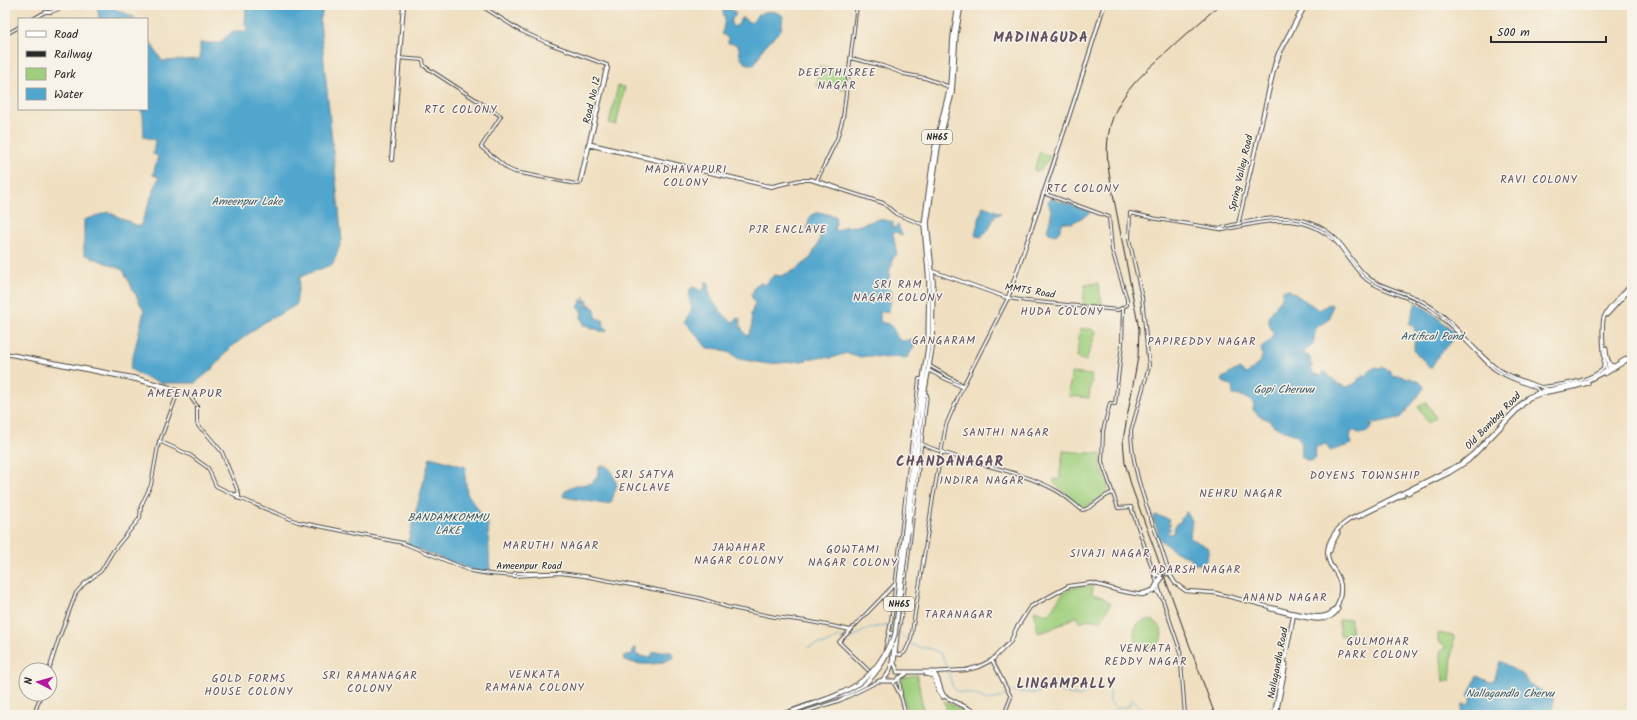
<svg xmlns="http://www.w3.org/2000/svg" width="1637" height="720" font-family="Kalam,sans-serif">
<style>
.green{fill:#9fcf7d;stroke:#657d54}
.water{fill:#51a6cd;stroke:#3e687c}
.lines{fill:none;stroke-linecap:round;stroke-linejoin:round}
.stream{stroke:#51a6cd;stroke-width:1}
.secondary-tunnel{stroke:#c9bba2;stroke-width:2.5;stroke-dasharray:2.5 1;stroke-linecap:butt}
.tertiary-casing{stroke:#494641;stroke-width:4}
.secondary-casing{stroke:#494641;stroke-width:4.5}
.primary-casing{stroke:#494641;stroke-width:5}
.trunk-casing{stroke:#494641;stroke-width:5.5}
.tertiary{stroke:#fff;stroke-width:2}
.secondary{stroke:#fff;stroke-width:2.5}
.primary{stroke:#fff;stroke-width:3}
.trunk{stroke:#fff;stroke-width:3.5}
.rail{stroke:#2b2b2b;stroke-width:1}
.trunk-bridge-casing{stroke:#494641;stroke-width:5.5;stroke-linecap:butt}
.trunk-bridge{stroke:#fff;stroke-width:3.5}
.labels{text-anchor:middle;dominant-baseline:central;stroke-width:3;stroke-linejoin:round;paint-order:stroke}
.shield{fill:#f7f3e8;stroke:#686764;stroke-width:1}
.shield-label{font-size:9px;font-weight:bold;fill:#2b2b2b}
.street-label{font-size:10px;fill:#2b2b2b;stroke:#f7f3e8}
.neighbourhood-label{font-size:11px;letter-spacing:1px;fill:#615161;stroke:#f7f3e8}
.water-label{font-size:11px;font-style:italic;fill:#385664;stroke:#f7f3e8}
.quarter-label{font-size:12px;letter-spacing:1px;fill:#615161;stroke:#f7f3e8}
.district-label{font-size:14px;font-weight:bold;letter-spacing:1px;fill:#615161;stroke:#f7f3e8}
</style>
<rect width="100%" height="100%" fill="#f7f3e8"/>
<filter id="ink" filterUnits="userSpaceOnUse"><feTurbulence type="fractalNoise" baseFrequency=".025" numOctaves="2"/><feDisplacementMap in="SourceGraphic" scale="8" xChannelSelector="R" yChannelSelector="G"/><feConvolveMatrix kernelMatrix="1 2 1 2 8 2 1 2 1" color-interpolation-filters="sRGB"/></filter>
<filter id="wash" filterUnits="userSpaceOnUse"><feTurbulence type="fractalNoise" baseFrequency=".012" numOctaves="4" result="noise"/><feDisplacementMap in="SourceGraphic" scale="16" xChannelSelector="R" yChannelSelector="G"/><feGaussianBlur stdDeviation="0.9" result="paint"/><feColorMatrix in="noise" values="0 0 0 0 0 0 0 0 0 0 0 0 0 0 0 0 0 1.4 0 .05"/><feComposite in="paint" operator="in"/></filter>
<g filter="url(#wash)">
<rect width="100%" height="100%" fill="#f0dfc0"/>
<!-- green -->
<path class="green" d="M819,67L847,70L845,89L817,86Z
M618,86L625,87L616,125L609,123Z
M1040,152L1051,156L1039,172L1034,170Z
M1098,283L1103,308L1083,305L1085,285Z
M1081,329H1091L1096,332L1086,361L1077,358L1079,334Z
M1071,373L1092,375L1089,398L1069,396Z
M1426,402L1436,418L1428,423L1418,407Z
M1063,451L1101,454V467L1109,489L1098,500L1083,508L1054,483V479L1059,480Z
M1080,586H1092V594L1102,597L1111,603L1101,621L1087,619L1081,623L1077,616L1049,630L1038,633L1034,610L1049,615C1058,600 1060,590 1080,586Z
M1351,619V635L1340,636L1339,620Z
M1134 634a14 14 0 1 1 28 0a14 14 0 1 1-28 0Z
M1438,633L1454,636L1450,681H1443L1440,651L1444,649L1445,647L1438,641Z
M917,675L924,715H909L903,697L902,680L904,677Z
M944,701L971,715H948Z"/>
<!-- water -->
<path class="water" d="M97,5H106L134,17L135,19H99Z
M246,5H324L320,21L342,240L333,264L300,277L296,305L284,312L266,321L231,347L210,371L195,383H162L144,377L130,369L144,311L123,270L84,254V220L108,212L140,227L159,177L153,175L158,156L153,154L155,140L144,137L143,114L140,109H147V37L162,61L200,59V43H219L233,31H248L245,24Z
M722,8L732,10L735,12V16L732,19L731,24L733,27L738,25L741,18H743L751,23L755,19L757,15C766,11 774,9 783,16L781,30L764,47L754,65C742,64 739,58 739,47L735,44L728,43V38L722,34L725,19Z
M1050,198L1089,211L1090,213L1072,223L1063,222L1059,232L1056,235L1049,233L1047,230C1050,217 1054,216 1048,202Z
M983,206L1001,213L1000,214L995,215L989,229L981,237L976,236L975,234Z
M819,212L835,216L836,223L834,229L837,231L843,227L857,226L879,219L893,222V229L898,225L902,235L896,232L893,234L897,254L892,260V265L890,268L889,281L882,283L892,292L889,311L880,312V322C895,324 892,330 899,340L904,341L913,339L915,341L914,346L908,357L904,358L897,356L886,358L871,356L860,357L847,353L831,358L818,357L802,361L768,364L739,359L732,354L720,349L707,348L698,337L684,323L692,309L689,298L690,289L694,287L701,291L704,289L705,282H708C709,286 708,288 709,292C711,301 726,320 734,322L736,319L740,318V325L745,334L748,336L752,327L751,314L755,303L751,295L756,285L761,283L765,285L774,275L781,276L795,270L810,259L820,240L819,230L814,228L810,234L807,231L809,219L812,215Z
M1283,290H1289L1319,310L1329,304L1332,305L1330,317L1327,321L1316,327L1313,345L1304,351V354L1309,356L1311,360L1309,363L1312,364L1311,368L1313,373L1322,376L1323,371C1331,376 1336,385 1347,387L1356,383L1359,378H1363V375L1367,376L1370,370L1376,367L1379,368L1382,367L1390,371L1393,376C1401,375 1416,379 1423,385L1424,388L1422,391L1408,409L1400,418L1370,424V425L1373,426C1366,435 1362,435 1352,430L1350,437L1352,444L1330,451L1326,444L1316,447L1315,459L1309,461C1298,457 1301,452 1302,444L1297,435C1289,432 1273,429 1269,420L1259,416L1253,410L1254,405C1250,397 1241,396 1233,395L1232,386L1223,382L1222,378C1228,376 1233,370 1239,369L1246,374C1249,373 1262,361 1262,357C1263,354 1261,350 1261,347L1270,341L1273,335V332L1269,324V316L1282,297Z
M585,296V300H587L589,305H591L595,309V314L598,319H600L604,321L603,326L607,329L606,331H600L597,329H591L590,326L583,325V322L581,318L582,313L578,306L580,304L581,299L589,309V307L587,304V302H584V300Z
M1416,302L1432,313L1458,335L1438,356L1431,368L1428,367V365L1415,352L1414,349L1415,328L1409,324Z
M430,457L466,467L465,476L467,493L488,524L490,574L477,572L407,545Z
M602,465C613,467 614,477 617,485L611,503L604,504L564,497L563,495C568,483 582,486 592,483L597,477L599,467Z
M1186,512H1187L1188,515L1192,520L1190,538L1209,548L1207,559L1203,564H1193L1190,557C1181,557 1161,543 1157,535L1158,531L1153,519L1155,515L1169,519L1168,523L1171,524L1168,527L1171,529L1167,533L1169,534L1173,533L1176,524L1182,521L1181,519Z
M635,647L636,648V655L651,658L653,652L667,651L673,653L674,657C660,666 639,666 624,660L623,656L632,654Z
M1500,661L1524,676C1526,685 1544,692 1553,698V712L1558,715H1460L1463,704L1469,705L1471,697L1468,696L1477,676L1490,682L1494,681Z"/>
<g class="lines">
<!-- stream -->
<path class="stream" d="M899,632L912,645L922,648H929L940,653L943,657L953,687L958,692L971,693L988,700L1000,698L1010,691L1033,693L1054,689L1080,697C1090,688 1094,688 1108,688L1110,690V702L1116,709L1129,706L1131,700H1134L1149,715
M808,647L818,644H826L839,637L851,639C863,630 875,625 890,626"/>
</g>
</g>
<g filter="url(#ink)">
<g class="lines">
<!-- secondary-tunnel -->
<path class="secondary-tunnel" d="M1162,578L1167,576"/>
<defs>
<path id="tertiary" d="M480,5L521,31L550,44L607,65V67
M33,19L45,12H51L69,5
M5,35L19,27
M398,58L423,60L424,66L501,116L481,147L508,169L515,172L576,184L581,182L608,68
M850,58L883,66L904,74L925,78L950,87
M588,143L765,185L773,186L785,183
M587,145L771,187L800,180H811L883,203L896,214L924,225
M392,160H391L403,5
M392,160L404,5
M811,179L839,188
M817,180L837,139L843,118L857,5
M579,184L606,68L607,67
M1239,221L1274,71L1280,54L1306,5
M1238,224L1274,65L1278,53L1304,5
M1123,308L1122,344L1115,404L1110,403L1103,431L1102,462L1118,508L1131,507L1157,582
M5,353L133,377L170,387L189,395L197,406V423L199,427L205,432L222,452L239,494
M5,354L136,380L174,390
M930,366L963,385
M928,370L962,387
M1543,387C1563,384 1587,382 1603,369L1604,357
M1539,392L1536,388C1522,382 1506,378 1494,369C1488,364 1483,358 1477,352C1462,337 1446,319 1428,308C1409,296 1383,292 1367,280C1354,270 1348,255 1337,243C1303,209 1264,222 1223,230L1220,229C1227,225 1238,224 1246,222C1281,215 1313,214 1339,242C1350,254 1356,269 1370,279C1379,285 1390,288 1400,292C1411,295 1421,300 1430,306C1455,322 1471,348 1494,366C1509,377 1530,383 1547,389
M159,441L190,455L208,468L216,486L235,495
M922,444C964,464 1017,468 1057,491C1066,496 1074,504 1082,510C1093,509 1101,496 1112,493
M239,498V494H236L237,498L244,500L298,522L403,543L471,571L490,574L515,576L560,573L584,576L699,598L727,607L775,617L806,621L837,627L850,630
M1169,573C1156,526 1132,481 1131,431L1149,367L1142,297L1129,239L1130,213L1157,219L1220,229
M513,575L515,573H559
M1158,586L1180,650L1185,715
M1156,589L1161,597
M897,636L901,618L927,395L924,393
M885,650L891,622L919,379H923
M895,654L901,655L905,652L911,639L933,498L946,425L963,386L1008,298L1027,301L1118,310L1127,305V299L1112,250L1109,217L1043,193
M992,660L1011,697L1004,715
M49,670L58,641L76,593L84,584L101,571L113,551L140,518L141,506L151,485L158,446L178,392
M870,672L839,642L895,584
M899,678L901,694
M893,681L901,697L906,715
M34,715L41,694
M779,715L811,703
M795,715L841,700L879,681"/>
<path id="secondary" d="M932,271L1008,298C1041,200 1075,104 1104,5
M1607,315L1632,287
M1606,348L1609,371
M1607,373C1604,365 1601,325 1604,317C1608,309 1625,291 1632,284
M1154,574L1160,576
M1167,574L1169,573L1175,583L1186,591L1215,593L1294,613
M1140,594L1153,590L1161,575
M1270,609L1294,615
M933,672L966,670L978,667L992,660L1011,641L1016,629L1030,607L1069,586L1092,583L1120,591L1142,595L1154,591L1158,586L1162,578"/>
<path id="primary" d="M1606,355L1610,365L1613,366
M1605,374L1632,357
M1408,493L1449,473L1468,461L1529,398L1543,393L1574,387L1588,383
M1358,517L1403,495
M1330,551L1332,544L1338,533
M1294,615C1307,618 1330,625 1338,609
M890,633L897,636L894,663L898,672
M897,672H933C940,678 939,689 944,696L981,715
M926,674L934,676L938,690L943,697
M899,678L906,674
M882,680C893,674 894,653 893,641
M879,681H896L899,678
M1274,715L1294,613C1311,616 1333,623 1339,601C1340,596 1342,589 1340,583C1339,576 1334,570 1330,564C1322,547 1335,529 1349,520L1462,463L1473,454L1528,397L1543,391L1585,382L1608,370L1632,355
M1276,715L1286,664"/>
<path id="trunk" d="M907,514L917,419L928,347L929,282L924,225L934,151L950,87L953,37L958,5
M910,515L923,401L932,348L933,282L927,223L938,147L952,93L956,34L961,5
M890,643L891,638
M816,704L846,694L865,684"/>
</defs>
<!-- tertiary casing -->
<use href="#tertiary" class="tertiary-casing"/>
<!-- secondary casing -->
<use href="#secondary" class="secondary-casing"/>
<!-- primary casing -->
<use href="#primary" class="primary-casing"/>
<!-- trunk casing -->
<use href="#trunk" class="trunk-casing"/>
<!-- tertiary -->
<use href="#tertiary" class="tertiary"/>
<!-- secondary -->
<use href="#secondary" class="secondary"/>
<!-- primary -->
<use href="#primary" class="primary"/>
<!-- trunk -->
<use href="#trunk" class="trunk"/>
<!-- rail -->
<path class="rail" d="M1215,715L1132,488L1125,463L1123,440L1138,357L1139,329L1109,173C1100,114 1126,88 1167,52C1184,36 1202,21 1219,5"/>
<defs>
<path id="trunk-bridge" d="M897,599L907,514
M865,684C880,670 889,654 895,634L910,515
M783,715C830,695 867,695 890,643"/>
</defs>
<!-- trunk-bridge casing -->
<use href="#trunk-bridge" class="trunk-bridge-casing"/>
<!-- trunk-bridge -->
<use href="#trunk-bridge" class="trunk-bridge"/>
</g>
</g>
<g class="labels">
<!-- shield labels -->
<g class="shield">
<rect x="922" y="130" width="30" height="14" rx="3"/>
<rect x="884" y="597" width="30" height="14" rx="3"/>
</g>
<g class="shield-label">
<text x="937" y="137">NH65</text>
<text x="899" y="604">NH65</text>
</g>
<!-- street labels -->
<g class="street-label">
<text transform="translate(592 100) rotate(-77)">Road No 12</text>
<text transform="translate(1241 173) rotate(-77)">Spring Valley Road</text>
<text transform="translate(1030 291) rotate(9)">MMTS Road</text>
<text transform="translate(1493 421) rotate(-46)">Old Bombay Road</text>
<text x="529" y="566">Ameenpur Road</text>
<text transform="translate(1278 663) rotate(-79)">Nallagandla Road</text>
</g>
<!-- neighbourhood labels -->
<g class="neighbourhood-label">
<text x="837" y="73">DEEPTHISREE<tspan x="837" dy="13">NAGAR</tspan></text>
<text x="461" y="110">RTC COLONY</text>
<text x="686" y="170">MADHAVAPURI<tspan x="686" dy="13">COLONY</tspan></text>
<text x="1539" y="180">RAVI COLONY</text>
<text x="1083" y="189">RTC COLONY</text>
<text x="788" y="230">PJR ENCLAVE</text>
<text x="898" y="285">SRI RAM<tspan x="898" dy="13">NAGAR COLONY</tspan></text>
<text x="1062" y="312">HUDA COLONY</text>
<text x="944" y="341">GANGARAM</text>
<text x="1202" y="342">PAPIREDDY NAGAR</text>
<text x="1006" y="433">SANTHI NAGAR</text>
<text x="645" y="475">SRI SATYA<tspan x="645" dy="13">ENCLAVE</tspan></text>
<text x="1365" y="476">DOYENS TOWNSHIP</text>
<text x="982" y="481">INDIRA NAGAR</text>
<text x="1241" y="494">NEHRU NAGAR</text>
<text x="551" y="546">MARUTHI NAGAR</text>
<text x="739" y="548">JAWAHAR<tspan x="739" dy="13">NAGAR COLONY</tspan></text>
<text x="853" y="550">GOWTAMI<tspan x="853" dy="13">NAGAR COLONY</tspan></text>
<text x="1110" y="554">SIVAJI NAGAR</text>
<text x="1196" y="570">ADARSH NAGAR</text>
<text x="1285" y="598">ANAND NAGAR</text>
<text x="959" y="615">TARANAGAR</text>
<text x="1378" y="642">GULMOHAR<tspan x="1378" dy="13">PARK COLONY</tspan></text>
<text x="1146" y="649">VENKATA<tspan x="1146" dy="13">REDDY NAGAR</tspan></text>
<text x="535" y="675">VENKATA<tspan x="535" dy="13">RAMANA COLONY</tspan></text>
<text x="370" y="676">SRI RAMANAGAR<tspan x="370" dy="13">COLONY</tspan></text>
<text x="249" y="679">GOLD FORMS<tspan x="249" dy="13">HOUSE COLONY</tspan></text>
</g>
<!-- water labels -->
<g class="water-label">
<text x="247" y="202">Ameenpur Lake</text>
<text x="1432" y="337">Artifical Pond</text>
<text x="1284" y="390">Gopi Cheruvu</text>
<text x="448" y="518">BANDAMKOMMU<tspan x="448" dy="13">LAKE</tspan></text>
<text x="1510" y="694">Nallagandla Chervu</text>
</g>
<!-- quarter labels -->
<g class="quarter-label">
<text x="185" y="393">AMEENAPUR</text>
</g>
<!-- district labels -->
<g class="district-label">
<text x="1041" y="38">MADINAGUDA</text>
<text x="950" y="462">CHANDANAGAR</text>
<text x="1066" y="684">LINGAMPALLY</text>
</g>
</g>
<!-- margin -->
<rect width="1637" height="720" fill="none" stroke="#f7f3e8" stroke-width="20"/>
<!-- legend -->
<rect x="18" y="18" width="130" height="92" fill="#f7f3e8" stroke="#a5a39c"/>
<rect x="26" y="31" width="20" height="6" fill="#ffffff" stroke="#a5a39c"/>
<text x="54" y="38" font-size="12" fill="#2b2b2b">Road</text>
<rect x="26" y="51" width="20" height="6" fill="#2b2b2b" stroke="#a5a39c"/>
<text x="54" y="58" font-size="12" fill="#2b2b2b">Railway</text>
<rect x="26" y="68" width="20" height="12" fill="#9fcf7d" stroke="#a5a39c"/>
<text x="54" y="78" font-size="12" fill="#2b2b2b">Park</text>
<rect x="26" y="88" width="20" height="12" fill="#51a6cd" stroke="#a5a39c"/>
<text x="54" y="98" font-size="12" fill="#2b2b2b">Water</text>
<!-- north arrow -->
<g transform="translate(38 682) rotate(276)"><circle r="19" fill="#f7f3e8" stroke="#a5a39c"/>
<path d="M0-3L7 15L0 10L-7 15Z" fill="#b5179e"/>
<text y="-6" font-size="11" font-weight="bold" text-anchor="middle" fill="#2b2b2b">N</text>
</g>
<!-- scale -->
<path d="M1491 36v6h115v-6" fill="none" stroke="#2b2b2b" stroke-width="2"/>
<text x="1497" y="36" font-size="12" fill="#2b2b2b" stroke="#f7f3e8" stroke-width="3" paint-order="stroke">500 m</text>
</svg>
